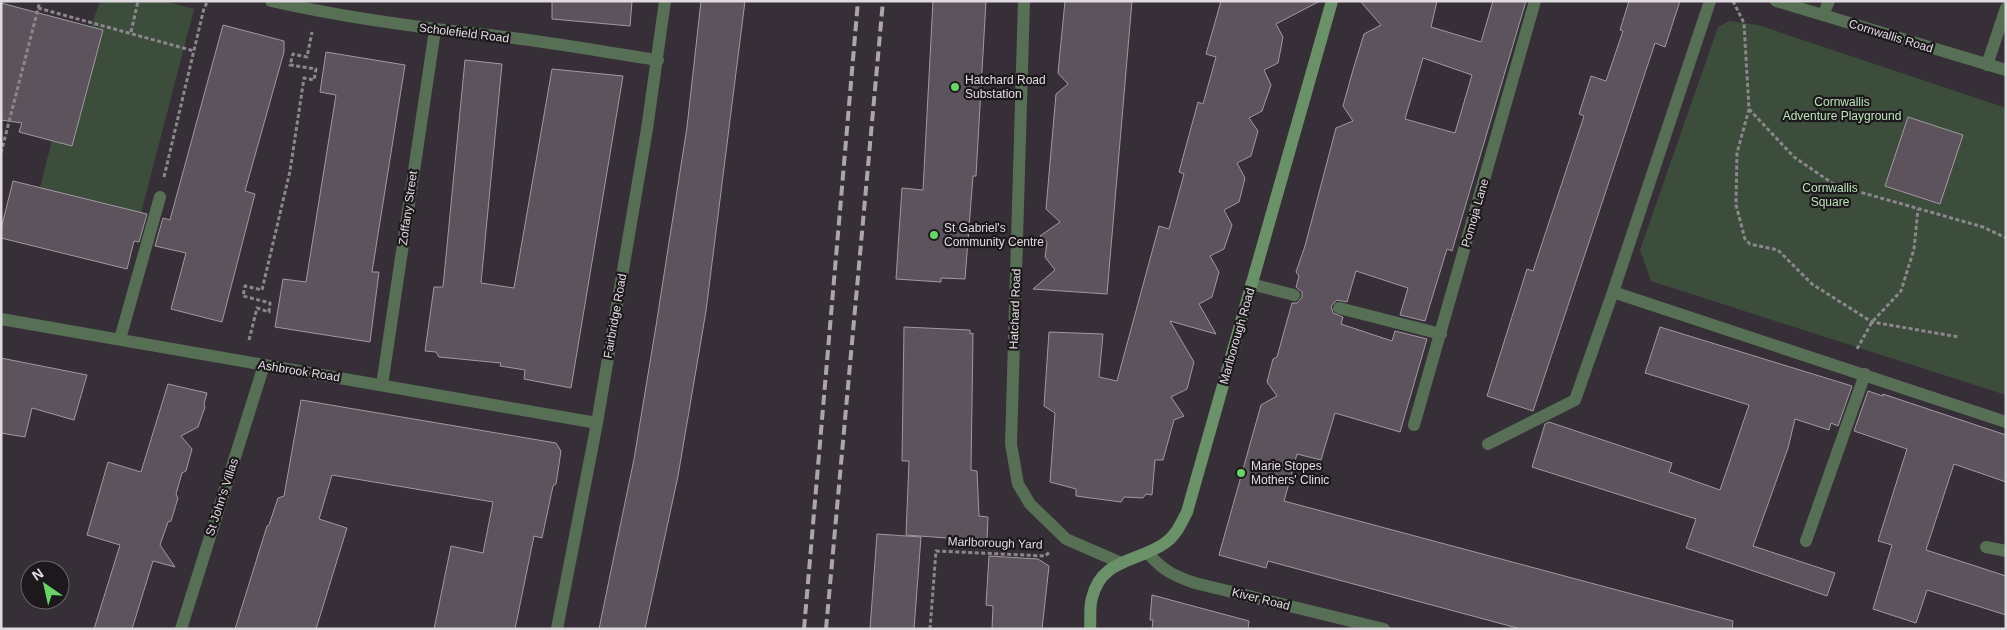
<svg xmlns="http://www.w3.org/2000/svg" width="2007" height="630" font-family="Helvetica,sans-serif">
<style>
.green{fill:#3d4d3c}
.building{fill:#5c535c;stroke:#a199a2;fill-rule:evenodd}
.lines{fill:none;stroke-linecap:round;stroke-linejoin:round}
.path{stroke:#8c868d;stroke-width:3;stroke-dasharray:4 2.5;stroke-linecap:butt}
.lane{stroke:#576f55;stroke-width:12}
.street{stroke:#576f55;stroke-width:12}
.secondary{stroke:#6b9168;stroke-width:12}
.rail{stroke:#aca6ac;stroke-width:4;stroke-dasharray:10 5;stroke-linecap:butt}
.poi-dot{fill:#68d465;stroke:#1c181c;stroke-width:2}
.labels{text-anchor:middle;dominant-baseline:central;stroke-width:4.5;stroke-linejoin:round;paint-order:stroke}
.street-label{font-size:12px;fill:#e0dbe0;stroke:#1c181c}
.poi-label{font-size:12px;fill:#e0dbe0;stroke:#1c181c;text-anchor:start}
.park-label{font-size:12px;fill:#b9e5b6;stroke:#1c181c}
</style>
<rect width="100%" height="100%" fill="#362f37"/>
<!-- green -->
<path class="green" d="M100,1H164L194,9L141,213L40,188L52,140Z
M1729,21L1758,25L2006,108V395L1651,281L1640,250L1718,27Z"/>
<!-- building -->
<path class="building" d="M552,1H632L630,26L552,19Z
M701,1H745L706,311L678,476L645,629H599L634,459L656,326L687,127Z
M933,1H986L976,176H973L965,279L941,278V282L896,279L902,188L923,190Z
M1065,1H1132L1107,294L1033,289L1055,270L1045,257L1047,242L1040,236L1060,222L1046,209L1056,94L1068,84L1058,73Z
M1221,1H1320L1276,24L1283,37L1278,63L1264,70L1271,85L1262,111L1249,118L1258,131L1251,156L1237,163L1245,178L1239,202L1224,210L1232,225L1224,249L1210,256L1219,272L1212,297L1199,304L1216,334L1170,321L1194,362L1187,389L1171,397L1184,416L1174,420L1163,460H1155L1152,495L1146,494L1143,498L1124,497L1121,502L1076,496V489L1050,482L1055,413L1044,406L1049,332L1103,334L1099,377L1117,381L1159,226L1169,229L1184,174L1179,172L1198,102L1203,104L1216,57L1206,54Z
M1360,1H1437L1431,27L1481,42L1493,1H1526L1452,251L1447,249L1425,321L1400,315L1408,288L1356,271L1347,302L1337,300L1331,306L1333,313L1343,317L1341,324L1392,341L1395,331L1427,339L1400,432L1335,413L1321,460L1297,454L1284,501L1733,621L1732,629H1521L1268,561L1266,568L1219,555L1261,405L1277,396L1267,382L1273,359L1277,357L1292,303H1297L1302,297V292L1296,287L1299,276L1296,272L1305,246L1336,128L1353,121L1343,106L1353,70L1364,34L1381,25ZM1423,58L1472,75L1455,133L1405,119Z
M1629,1H1680L1665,47L1655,43L1533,411L1487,396L1527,269L1533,271L1584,116L1579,114L1591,76L1606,81L1623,31L1620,30Z
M1,3L103,30L72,146L19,132L22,123L1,120Z
M223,25L284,41V52L245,191L255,194L222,322L171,309L186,253L155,246L163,218L170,220Z
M326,52L405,65L372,272H379L370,342L275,327L283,279L306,282L336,95L320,92Z
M465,60L502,64L481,283L514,288L552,69L623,76L571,388L524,379L525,370L500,366L501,363L439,357L436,352L425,351L434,287H443Z
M1908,117L1963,135L1940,204L1885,186Z
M13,181L147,214L139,242L134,241L127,269L1,238V229Z
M904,327L970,330V334L973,333L971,470L977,471L979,516L988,517L987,541L906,535L909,461H902Z
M1660,327L1852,386L1838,426L1831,423L1829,430L1795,419L1788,448L1753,546L1835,573L1827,596L1686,548L1696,519L1532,467L1545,424L1549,422L1672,463L1669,472L1720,490L1749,405L1645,373Z
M1,358L87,375L74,420L32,408L25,437L1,433Z
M168,384L207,393L204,404L205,407L198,427L181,436L192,449L186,471L182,473L176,494L178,498L171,521L168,522L160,545L175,567L153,561L132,629H94L120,545L87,535L108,462L141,472Z
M1868,391L1883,396V394L2006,435V482L1954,464L1926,550L2006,576V615L1927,590L1916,623L1873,609L1892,545L1878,541L1907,449L1854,431Z
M301,400L556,443L561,451L556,484L553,486L542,538L534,536L515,629H434L451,546L483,553L493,502L332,475L319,519L347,528L316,629H235L267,526L269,525L278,498L284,496Z
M877,534L921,537L914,629H870Z
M989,556L1038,559L1049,566L1042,629H992L993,606L986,605Z
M1152,595L1249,621L1248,629H1152L1153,620H1150Z"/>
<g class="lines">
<!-- path -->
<path class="path" d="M1733,1L1744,23L1749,109L1737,153L1736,205L1745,239L1750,244L1778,250L1812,284L1872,322L1959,337
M38,8L194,51
M131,32L138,1
M1749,109L1794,157L1835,185L1983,227L2006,238
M1,153L40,1
M164,177L204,8L208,1
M249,340L257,308L269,312L270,303L243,296L245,286L262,290L290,171L304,78L314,80L316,69L290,65L293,54L307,57L312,32
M1857,349L1872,322L1901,291L1914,249L1918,209
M930,629L936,551L1045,556L1050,552"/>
<!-- lane -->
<path class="lane" d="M1823,15L1829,1
M1251,284L1294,295
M1339,308L1441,334
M1986,547L2006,551"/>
<!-- street -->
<path class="street" d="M271,1C346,18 421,28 497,36C551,42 604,52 658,60
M1024,1L1011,444L1018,484L1030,504L1066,539L1119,562
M1710,1L1613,292L2006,422
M1776,1L2006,70
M1987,65L2006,8
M1,319L597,423
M120,339L160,197
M382,385L435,30
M1414,425L1535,1
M1488,444L1575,400L1613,292
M1806,541L1865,374
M1148,553C1162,570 1174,576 1195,583L1384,629
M181,629L264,365
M557,629L597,423L647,129L665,1"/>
<!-- secondary -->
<path class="secondary" d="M1090,629C1091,619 1089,607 1092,598C1101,558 1139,562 1165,543C1176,536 1181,523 1187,512L1332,1"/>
<!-- rail -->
<path class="rail" d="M804,629L858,1
M826,629L883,1"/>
</g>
<!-- markers -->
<g class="poi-dot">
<circle cx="955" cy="87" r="5"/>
<circle cx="934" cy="235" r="5"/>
<circle cx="1241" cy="473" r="5"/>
</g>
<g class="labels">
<!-- street labels -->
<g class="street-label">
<text transform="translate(464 33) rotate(7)">Scholefield Road</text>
<text transform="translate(1891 36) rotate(17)">Cornwallis Road</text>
<text transform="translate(408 208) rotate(-82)">Zoffany Street</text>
<text transform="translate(1475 213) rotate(-74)">Pomoja Lane</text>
<text transform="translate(1015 309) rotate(-88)">Hatchard Road</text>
<text transform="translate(615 316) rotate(-80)">Fairbridge Road</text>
<text transform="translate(1237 336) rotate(-74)">Marlborough Road</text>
<text transform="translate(299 371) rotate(9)">Ashbrook Road</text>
<text transform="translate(222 497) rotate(-72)">St John's Villas</text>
<text transform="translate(995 543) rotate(2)">Marlborough Yard</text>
<text transform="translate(1261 599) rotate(14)">Kiver Road</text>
</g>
<!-- poi labels -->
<g class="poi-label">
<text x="965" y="80">Hatchard Road<tspan x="965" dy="14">Substation</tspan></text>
<text x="944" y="228">St Gabriel's<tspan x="944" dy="14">Community Centre</tspan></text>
<text x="1251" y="466">Marie Stopes<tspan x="1251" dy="14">Mothers' Clinic</tspan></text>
</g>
<!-- park labels -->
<g class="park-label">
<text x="1842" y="102">Cornwallis<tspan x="1842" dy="14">Adventure Playground</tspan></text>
<text x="1830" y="188">Cornwallis<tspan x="1830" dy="14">Square</tspan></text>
</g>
</g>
<!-- border -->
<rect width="2007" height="630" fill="none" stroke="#e0dbe0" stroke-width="5"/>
<!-- north arrow -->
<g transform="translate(45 585) rotate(326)"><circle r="24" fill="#1c181c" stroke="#6a666a"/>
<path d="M0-4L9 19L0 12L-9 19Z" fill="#68d465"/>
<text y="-8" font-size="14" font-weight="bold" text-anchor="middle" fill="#e0dbe0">N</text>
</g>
</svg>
